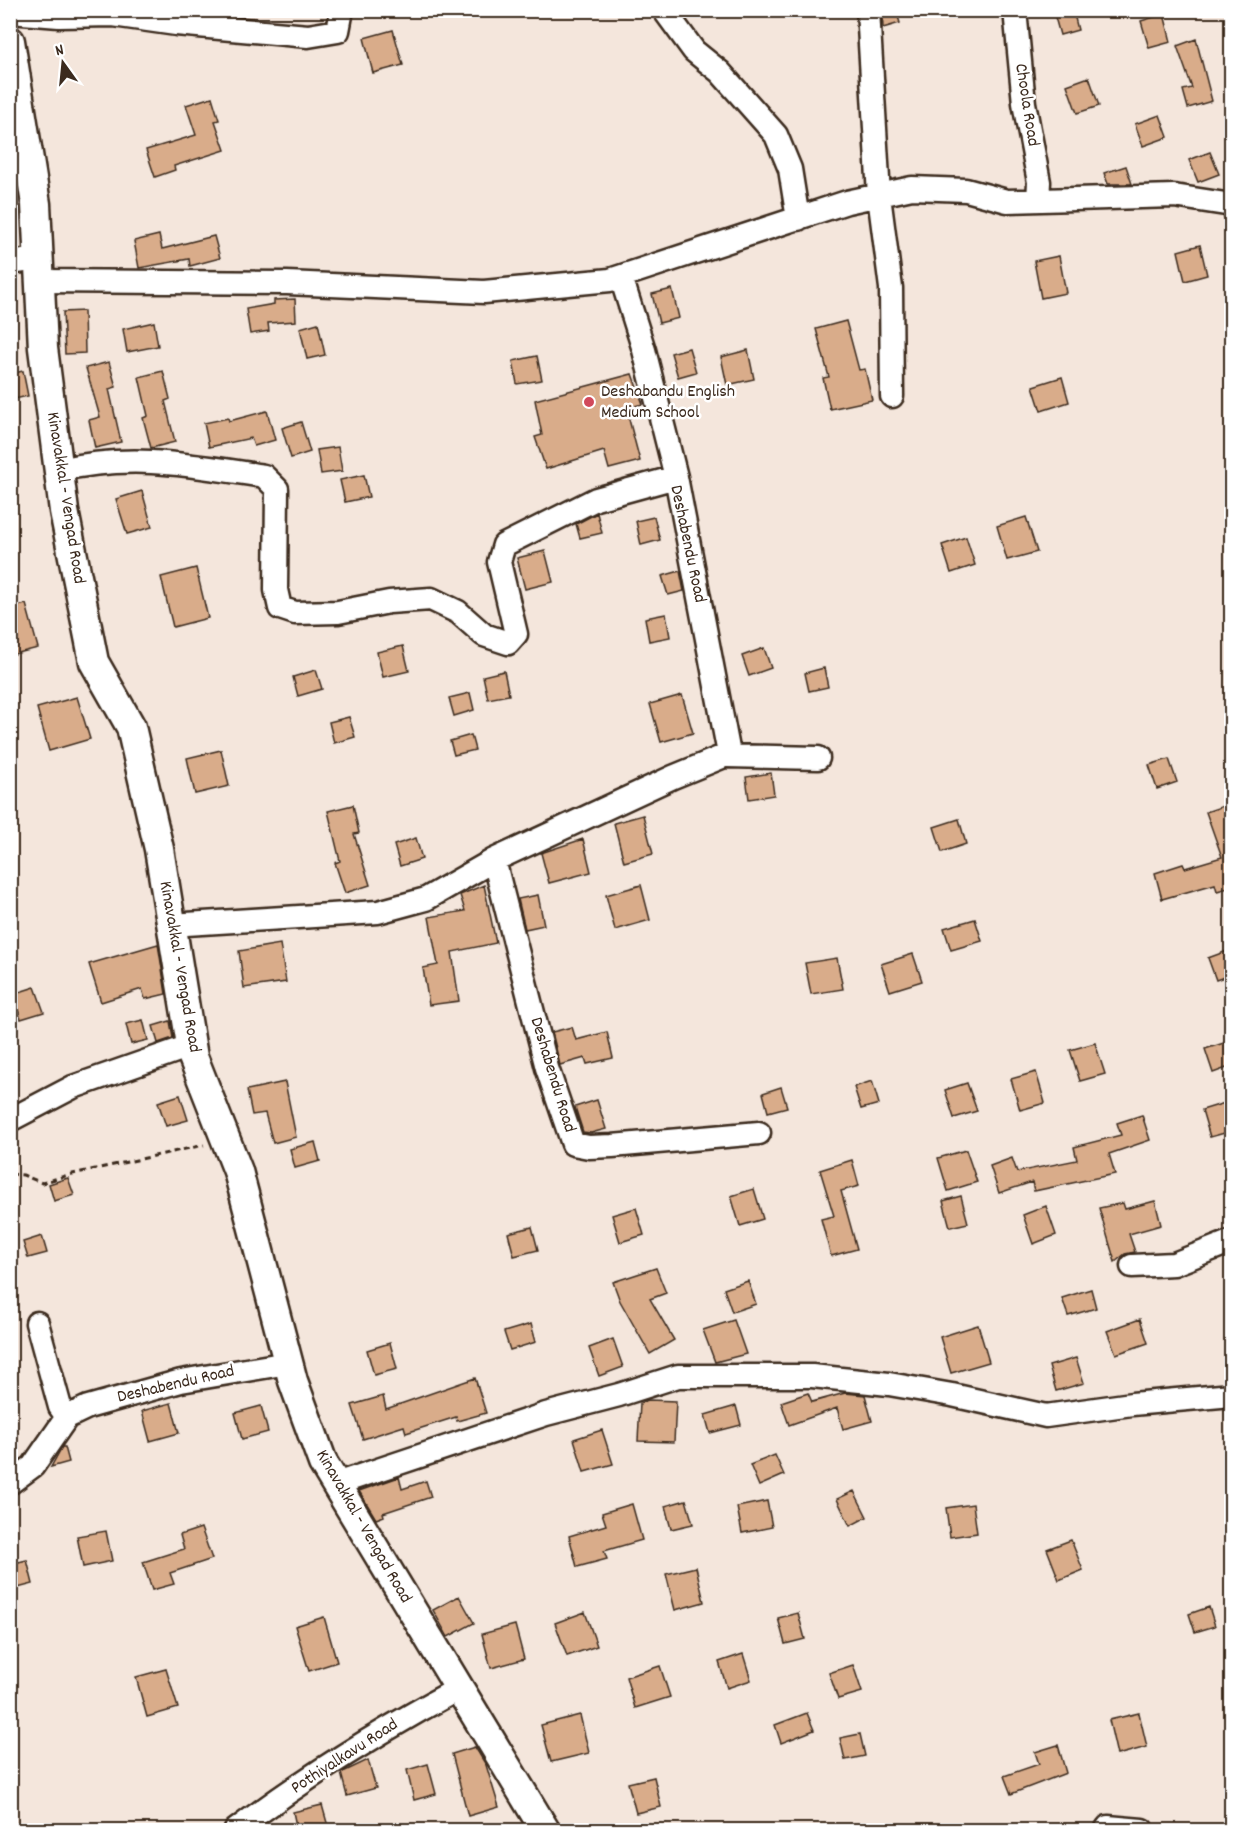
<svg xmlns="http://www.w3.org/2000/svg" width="1242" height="1841" font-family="Dekko,sans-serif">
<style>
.building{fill:#d9ac8a;stroke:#3b2a1e;stroke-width:1.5}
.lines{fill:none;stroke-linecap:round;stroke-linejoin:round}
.minor-casing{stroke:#3b2a1e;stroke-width:27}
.major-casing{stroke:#3b2a1e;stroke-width:33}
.path{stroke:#3b2a1e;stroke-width:3;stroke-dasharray:6 4.5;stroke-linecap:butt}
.minor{stroke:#fff;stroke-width:22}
.major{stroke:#fff;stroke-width:28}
.poi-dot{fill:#d1495b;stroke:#fff;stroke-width:2}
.labels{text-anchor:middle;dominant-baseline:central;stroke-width:5;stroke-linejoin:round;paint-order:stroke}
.street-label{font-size:18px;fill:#3b2a1e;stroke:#fff}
.poi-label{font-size:18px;fill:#3b2a1e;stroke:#fff;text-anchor:start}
</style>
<rect width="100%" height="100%" fill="#f4e6dc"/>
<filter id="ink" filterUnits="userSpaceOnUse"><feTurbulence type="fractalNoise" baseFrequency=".0167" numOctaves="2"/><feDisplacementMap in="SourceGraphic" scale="12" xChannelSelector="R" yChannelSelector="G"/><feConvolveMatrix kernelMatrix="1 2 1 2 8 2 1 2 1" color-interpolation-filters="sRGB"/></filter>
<g filter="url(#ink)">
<!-- building -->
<path class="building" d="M882,10H896L900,23L883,28Z
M1053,10H1073L1078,30L1060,35Z
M1164,14L1171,42L1149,48L1141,21Z
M393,30L403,65L373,73L364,38Z
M1196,39L1212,101L1188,108L1183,90L1192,88L1177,46Z
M1089,77L1099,106L1077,113L1067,85Z
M212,97L219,120L215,121L225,150L174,166L175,170L155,177L146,150L196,135L186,105Z
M1160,115L1168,137L1143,146L1135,124Z
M1210,152L1219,174L1198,182L1189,160Z
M1126,166L1132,184H1108L1104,173Z
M159,235L162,249L214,236L220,258L190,266L189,259L139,268L134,241Z
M1200,245L1207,275L1185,281L1178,251Z
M1059,256L1066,293L1041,298L1034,261Z
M672,289L679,318L659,323L652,294Z
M295,299L296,321L268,323L269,331L250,334L246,309L274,304V300Z
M84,311L85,353L65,354L63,312Z
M846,321L859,370L865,369L872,400L830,409L823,378L829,377L816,329Z
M154,322L158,346L127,352L123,329Z
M318,323L325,355L307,359L300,328Z
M689,348L696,372L678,377L671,353Z
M748,350L754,379L727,385L721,357Z
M537,356L542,380L517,384L513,361Z
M109,362L116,387L109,389L121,442L95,448L89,420L100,417L86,368Z
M23,371L28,396L10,400V374Z
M163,371L170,399L165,401L175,442L151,448L143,418L148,416L139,377Z
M632,374L643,404L626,408L640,461L609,469L604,451L546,469L535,437L542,435L535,400Z
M1062,377L1069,402L1041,411L1033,386Z
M267,411L275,440L254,446L251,438L209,447L204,423L228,418L229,421Z
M301,422L310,452L291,458L282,428Z
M338,447L342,471L321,474L317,450Z
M364,475L369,497L345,502L340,480Z
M142,491L152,527L127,534L116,499Z
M597,513L602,533L580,538L576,524Z
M654,517L660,540L641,545L636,521Z
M1026,517L1037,552L1007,560L997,526Z
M966,537L975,565L951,573L942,545Z
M545,551L553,582L525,589L517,558Z
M196,568L208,618L173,627L161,577Z
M680,571L684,591L668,595L662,576Z
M26,604L38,648L10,655V608Z
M666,614L670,637L649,641L645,618Z
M403,646L409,671L383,677L377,652Z
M764,648L771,668L749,676L742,656Z
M824,668L828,687L809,691L805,673Z
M316,670L322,689L298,696L293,677Z
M504,671L509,695L488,699L483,676Z
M470,693L474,710L454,716L449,698Z
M682,695L693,733L661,742L650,704Z
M77,697L90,739L49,751L37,708Z
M349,717L355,737L334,743L329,722Z
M471,735L475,750L454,755L450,741Z
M221,750L229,786L195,794L187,758Z
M1169,759L1177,782L1157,789L1149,765Z
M771,773L774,795L749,799L746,777Z
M1232,803V887L1217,891L1215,884L1162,899L1155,873L1183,864L1185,868L1222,857L1206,812Z
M353,805L359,833L354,834L370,885L345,893L335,863L340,861L328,811Z
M643,815L653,854L624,862L614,823Z
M959,819L966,844L942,852L934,827Z
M416,838L422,859L400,866L394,845Z
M583,839L591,872L549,883L541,853Z
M484,885L496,943L452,952L459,1001L429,1005L423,968L438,965L429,917L465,911L460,895Z
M641,885L650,920L615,930L606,895Z
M538,895L544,925L525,929L518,899Z
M975,919L982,941L951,950L944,928Z
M158,944L166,994L145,999L142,989L101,1002L89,964Z
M280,944L286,982L244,988L239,951Z
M1227,951L1232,974L1216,980L1208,958Z
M913,954L922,981L890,991L881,964Z
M837,958L843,989L811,994L805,963Z
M35,987L44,1012L21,1019L13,994Z
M143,1020L148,1040L131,1044L126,1024Z
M170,1021L173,1038L158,1043L153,1026Z
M572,1027L576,1040L607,1032L613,1058L587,1064L585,1058L560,1065L552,1032Z
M1227,1042L1232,1066L1213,1073L1205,1049Z
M1095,1043L1105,1074L1080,1081L1070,1050Z
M1036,1072L1045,1103L1020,1110L1011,1079Z
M872,1081L879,1104L861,1109L854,1087Z
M285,1082L296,1137L273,1143L265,1113L252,1115L247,1090Z
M967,1083L977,1111L954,1118L945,1090Z
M781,1087L787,1107L768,1112L763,1093Z
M180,1095L188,1120L166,1126L158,1102Z
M597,1100L606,1129L591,1133L583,1132L575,1107Z
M1228,1102L1232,1131L1210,1137L1202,1110Z
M1142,1115L1150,1140L1109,1154L1115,1174L1034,1191L1032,1182L999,1193L990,1166L1012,1158L1017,1172L1077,1160L1074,1147L1121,1135L1117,1123Z
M315,1142L320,1161L295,1168L290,1149Z
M966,1150L977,1182L948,1191L938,1158Z
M852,1160L859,1186L841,1191L857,1249L831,1256L821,1219L834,1216L820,1170Z
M68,1178L74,1195L54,1201L49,1184Z
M754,1189L763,1219L740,1226L731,1196Z
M961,1196L968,1223L950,1227L943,1201Z
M1155,1201L1161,1225L1129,1234L1135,1252L1125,1254L1115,1262L1099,1208L1123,1203L1125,1209Z
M1046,1206L1056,1235L1033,1244L1023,1215Z
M636,1208L644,1235L620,1242L612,1215Z
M532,1227L538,1250L514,1256L508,1233Z
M42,1236L47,1253L28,1258L23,1242Z
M656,1268L666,1293L650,1299L674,1340L650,1354L620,1301L613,1282Z
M748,1281L756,1304L732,1312L724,1289Z
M1091,1289L1096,1308L1068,1316L1062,1298Z
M1140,1319L1148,1343L1116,1354L1107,1331Z
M734,1320L746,1354L715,1362L703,1330Z
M531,1324L536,1342L510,1350L504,1332Z
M978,1325L989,1362L951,1373L940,1337Z
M613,1339L623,1367L599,1376L589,1348Z
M390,1343L397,1369L374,1375L367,1350Z
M1076,1358L1084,1383L1056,1391L1049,1366Z
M475,1378L486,1413L457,1421L456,1417L406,1433L404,1426L363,1439L352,1405L383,1396L386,1409Z
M808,1393L812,1402L845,1393L865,1395L872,1421L843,1429L837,1408L789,1425L781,1402Z
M648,1400L676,1401L674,1442L638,1441L640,1403Z
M171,1403L179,1433L150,1441L142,1411Z
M261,1406L268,1432L242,1439L235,1413Z
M736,1406L741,1425L710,1433L705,1415Z
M602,1430L613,1464L584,1472L574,1439Z
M62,1447H65L69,1462L51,1467Z
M775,1455L784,1475L759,1486L750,1465Z
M399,1477L402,1489L426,1481L431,1497L383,1513L384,1516L376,1519L359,1491Z
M854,1491L867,1517L850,1526L837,1499Z
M686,1500L693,1524L671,1529L665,1506Z
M767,1501L772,1527L742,1533L737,1507Z
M632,1504L642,1540L604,1551L607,1559L577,1567L569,1536L606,1525L602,1513Z
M973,1504L977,1533L950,1537L946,1508Z
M201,1528L212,1559L170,1573L174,1584L152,1590L143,1562L184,1549L180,1535Z
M106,1531L112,1561L83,1567L77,1536Z
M1071,1540L1083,1570L1059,1580L1047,1549Z
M27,1560L33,1584L10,1590V1564Z
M696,1567L704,1602L675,1610L666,1574Z
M459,1596L474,1623L448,1637L433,1610Z
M1209,1607L1215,1626L1195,1632L1189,1614Z
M585,1612L597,1646L567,1656L555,1623Z
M798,1613L805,1639L785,1644L778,1618Z
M324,1617L337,1662L309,1671L295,1626Z
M515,1625L524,1659L491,1668L482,1634Z
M743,1654L751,1680L727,1688L719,1662Z
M853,1665L862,1692L838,1699L829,1673Z
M660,1666L670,1697L635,1708L626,1677Z
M166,1669L178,1708L147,1717L136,1677Z
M807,1713L814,1730L781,1743L775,1725Z
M1139,1713L1147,1747L1117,1755L1109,1720Z
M580,1715L589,1753L551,1762L541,1725Z
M860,1734L865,1756L845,1760L840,1738Z
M1058,1745L1066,1773L1011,1794L1004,1776L1039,1764L1035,1752Z
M475,1747L486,1765L499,1807L468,1816L452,1754Z
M368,1760L376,1788L347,1796L341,1773Z
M428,1764L436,1794L414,1800L407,1770Z
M654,1777L661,1807L636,1813L628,1783Z
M322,1805L329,1830H297L293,1812Z"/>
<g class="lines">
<defs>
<path id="minor" d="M664,10L694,51L720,72L776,135L790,169L798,219
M868,10L879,196L891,288L892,396
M1015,10L1024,103L1039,182L1038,200
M10,12L59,16L113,15L176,24L308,36L338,31L342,10
M10,263L38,259
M40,281L287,283L484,292L610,280L847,202L912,188L966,190L1007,201L1174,196L1232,205
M59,470C133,453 190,465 264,476L277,489L276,590L280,608L295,613L338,612L389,602L431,599L458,612L484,635L508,643L516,634L499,562L504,545L596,499L676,477
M727,756L818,758
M494,860L547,1068L573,1144L589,1147L612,1146L759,1133
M170,925L378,912L426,899L494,860L673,777L729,754L676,477L644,350L621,277
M10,1120L73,1087L190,1046
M1132,1266L1174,1264L1232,1241
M37,1323L60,1407L67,1417
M10,1483L33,1466L67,1417L88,1407L181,1381L288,1363
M336,1484L546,1414L619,1395L678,1376H812L889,1384L952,1395L1046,1416L1132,1404L1232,1395
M236,1830C306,1777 380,1731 458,1689
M1106,1830L1108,1827L1142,1830"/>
<path id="major" d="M10,41L36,204L43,348L64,511L94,662L131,727L159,849L193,1057L238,1171L293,1381L323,1463L545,1830"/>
</defs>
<!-- minor casing -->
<use href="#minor" class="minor-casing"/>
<!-- major casing -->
<use href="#major" class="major-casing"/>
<!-- path -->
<path class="path" d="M10,1174L23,1175L42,1183L68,1175L204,1145"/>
<!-- minor -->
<use href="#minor" class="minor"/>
<!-- major -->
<use href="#major" class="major"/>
</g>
</g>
<!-- markers -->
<circle class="poi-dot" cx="589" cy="402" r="6"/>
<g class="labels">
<!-- street labels -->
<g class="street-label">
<text transform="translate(1026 105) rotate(81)">Choola Road</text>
<text transform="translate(65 498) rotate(81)">Kinavakkal - Vengad Road</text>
<text transform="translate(687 544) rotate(78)">Deshabendu Road</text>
<text transform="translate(179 967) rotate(80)">Kinavakkal - Vengad Road</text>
<text transform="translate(552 1075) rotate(73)">Deshabendu Road</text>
<text transform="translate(176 1385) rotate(-13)">Deshabendu Road</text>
<text transform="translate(363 1527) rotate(60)">Kinavakkal - Vengad Road</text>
<text transform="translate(345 1757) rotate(-33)">Pothiyalkavu Road</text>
</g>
<!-- poi labels -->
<g class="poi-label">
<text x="601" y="392">Deshabandu English<tspan x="601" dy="21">Medium School</tspan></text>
</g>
</g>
<!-- margin -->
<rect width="1242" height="1841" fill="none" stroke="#fff" stroke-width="36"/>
<rect x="18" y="18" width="1206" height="1805" fill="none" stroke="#3b2a1e" stroke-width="2" filter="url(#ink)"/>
<!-- north arrow -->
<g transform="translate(63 63) rotate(345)" stroke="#ffffff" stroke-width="4.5" paint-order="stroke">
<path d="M0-4.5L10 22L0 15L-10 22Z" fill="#3b2a1e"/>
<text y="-9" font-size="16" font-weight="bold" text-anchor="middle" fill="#3b2a1e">N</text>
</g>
</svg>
